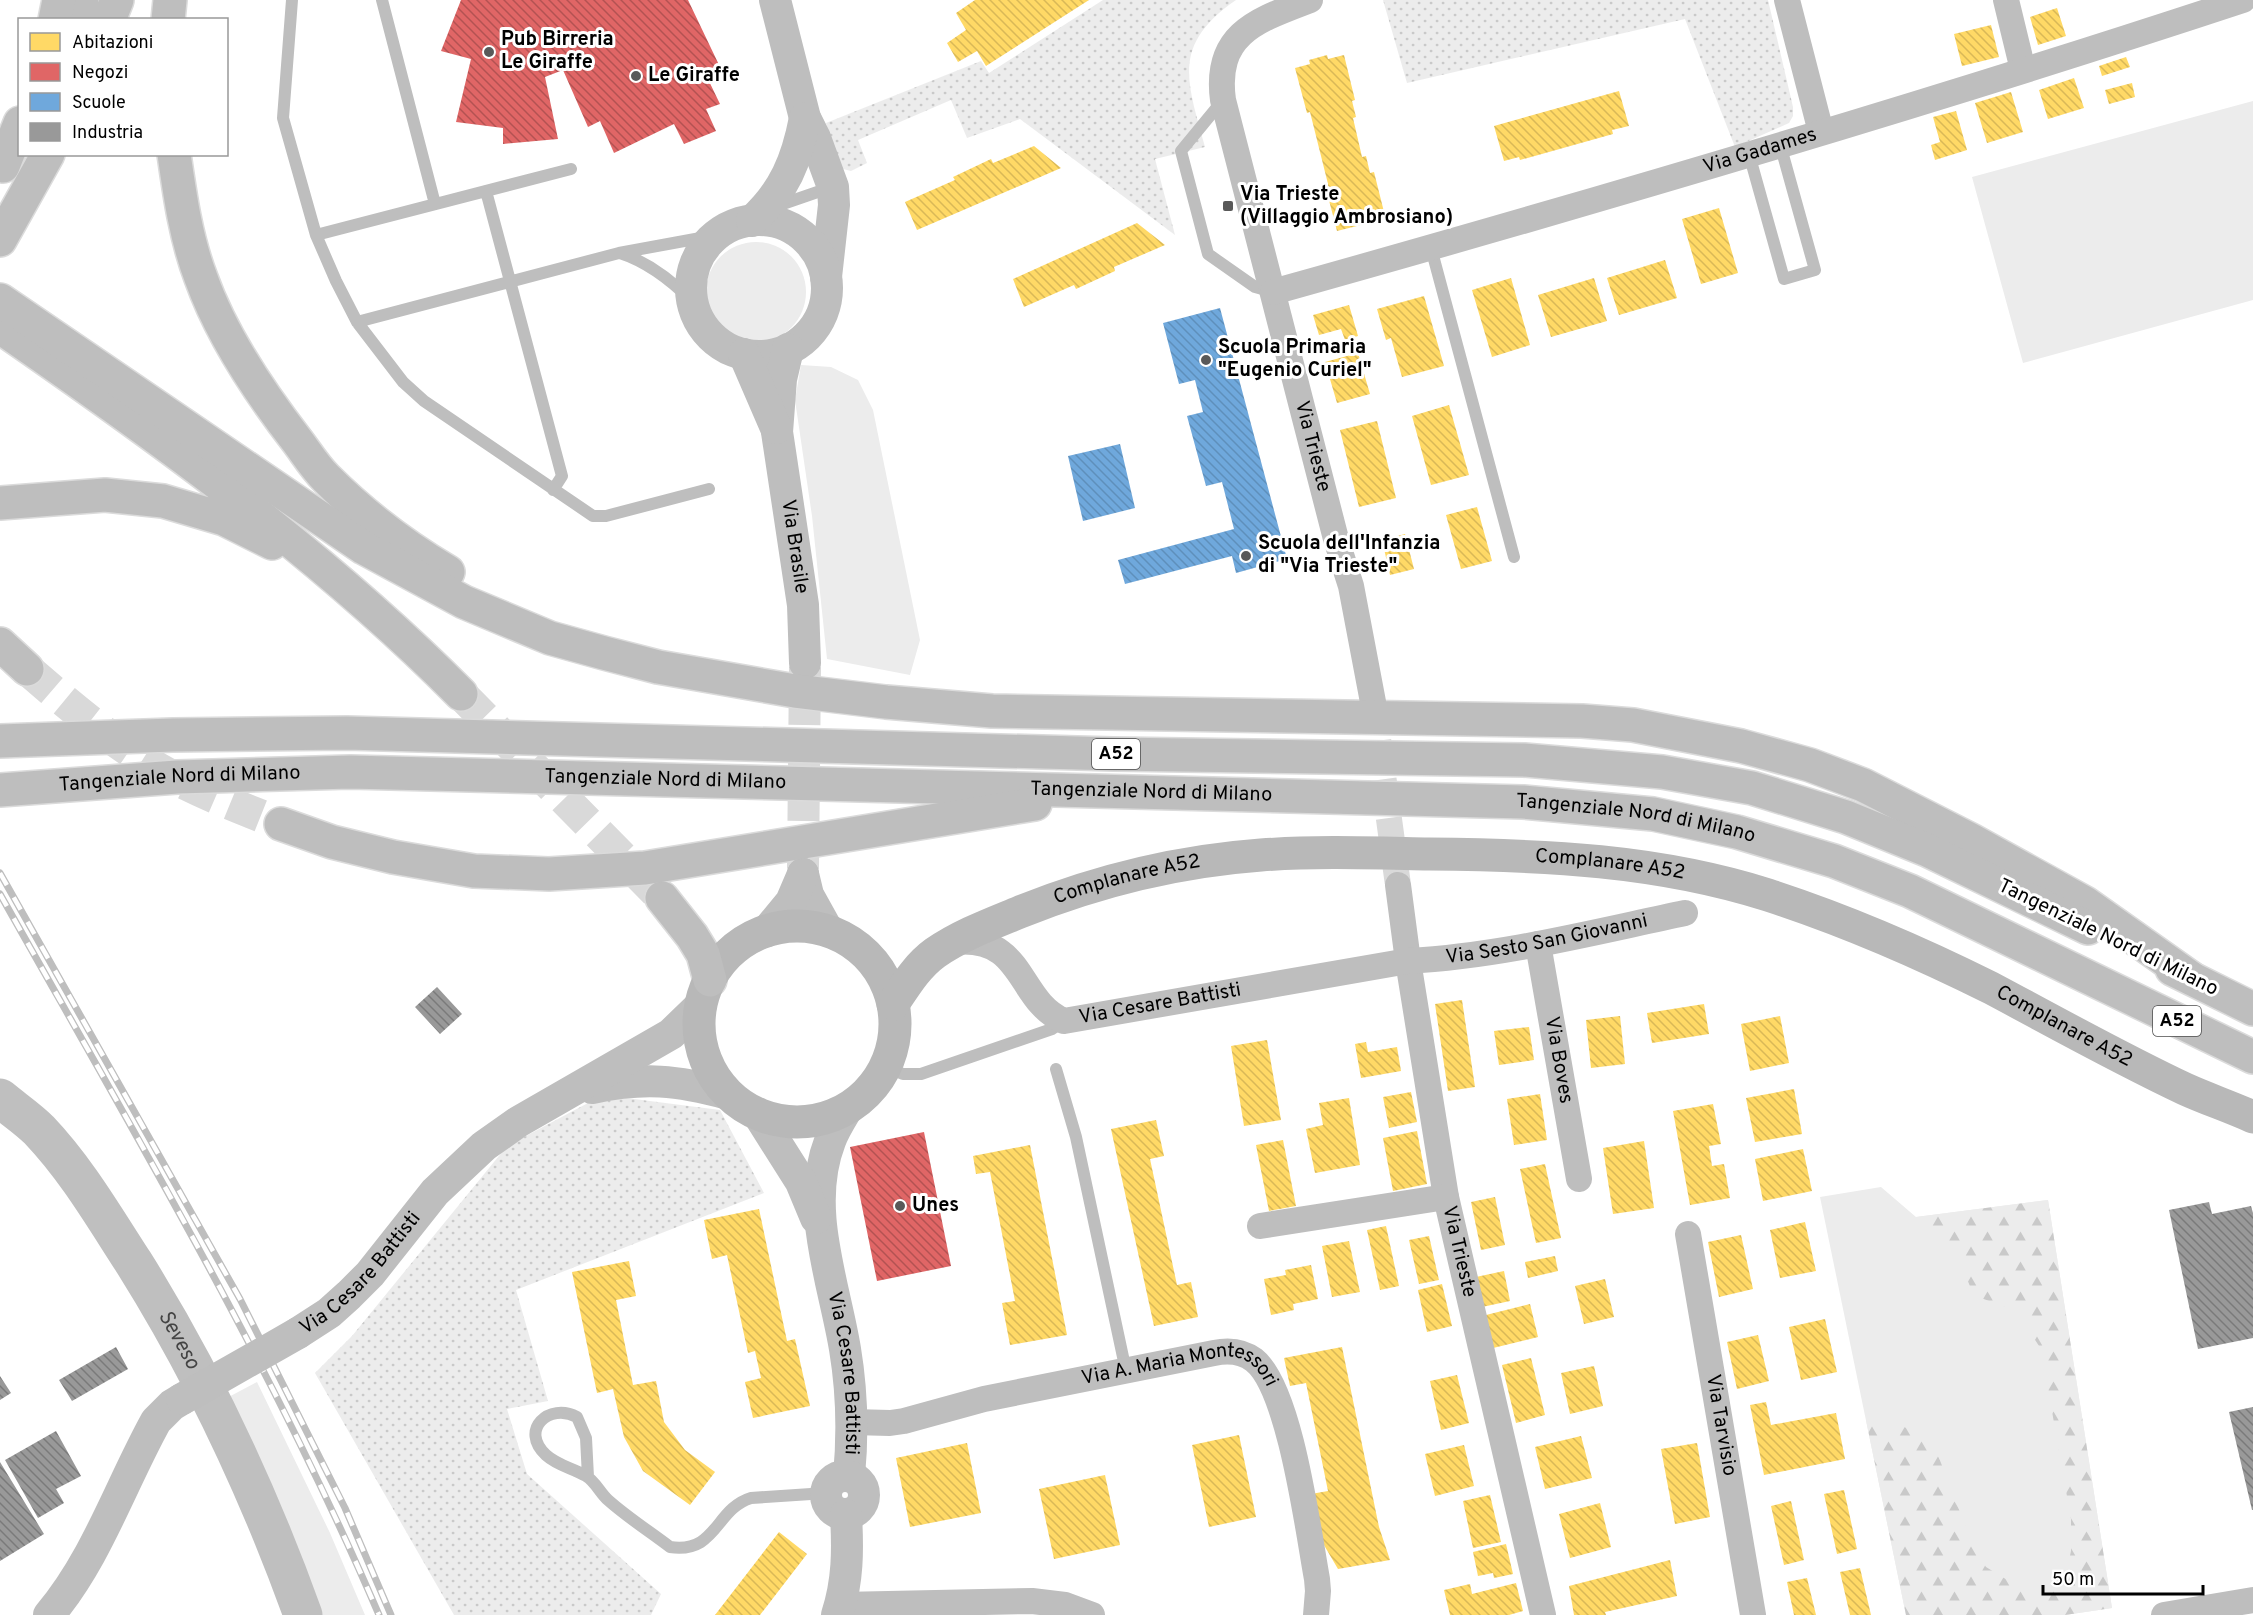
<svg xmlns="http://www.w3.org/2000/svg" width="2253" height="1615" font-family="Overpass,sans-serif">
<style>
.grass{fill:#ececec}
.forest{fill:url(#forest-firs)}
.park{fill:url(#park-dots)}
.homes{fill:url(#homes-back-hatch)}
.shops{fill:url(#shops-back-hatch)}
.schools{fill:url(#schools-back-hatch)}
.industry{fill:url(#industry-back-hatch)}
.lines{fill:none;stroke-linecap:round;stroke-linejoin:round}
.river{stroke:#bfbfbf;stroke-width:39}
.minor-tunnel{stroke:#d9d9d9;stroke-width:26;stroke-dasharray:26 13;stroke-linecap:butt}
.tertiary-tunnel{stroke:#d9d9d9;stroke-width:32;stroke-dasharray:32 16;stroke-linecap:butt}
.trunk-tunnel{stroke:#d9d9d9;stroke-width:33;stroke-dasharray:33 16;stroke-linecap:butt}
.motorway-tunnel{stroke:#d9d9d9;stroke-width:33;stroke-dasharray:33 16;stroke-linecap:butt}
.trunk-casing{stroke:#dbdbdb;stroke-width:36}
.motorway-casing{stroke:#dbdbdb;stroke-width:36}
.service{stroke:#bebebe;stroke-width:12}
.minor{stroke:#bebebe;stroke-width:26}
.tertiary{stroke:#bebebe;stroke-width:32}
.secondary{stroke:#b8b8b8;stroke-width:33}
.trunk{stroke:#bebebe;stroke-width:33}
.motorway{stroke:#bebebe;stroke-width:33}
.rail-casing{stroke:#bebebe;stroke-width:7}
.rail{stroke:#fff;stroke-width:4.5;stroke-dasharray:14;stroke-linecap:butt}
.tertiary-bridge{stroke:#bebebe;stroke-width:32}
.poi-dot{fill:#595959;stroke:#fff;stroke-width:2}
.labels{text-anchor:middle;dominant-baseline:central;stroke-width:6;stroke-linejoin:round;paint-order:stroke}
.shield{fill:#fff;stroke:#4c4c4c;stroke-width:1.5}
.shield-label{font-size:18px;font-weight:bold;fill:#000}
.poi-label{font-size:20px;font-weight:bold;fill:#000;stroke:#fff;text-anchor:start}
.street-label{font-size:20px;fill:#000;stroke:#fff}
.water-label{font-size:21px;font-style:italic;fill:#444;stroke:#fff}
</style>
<defs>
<pattern id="forest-firs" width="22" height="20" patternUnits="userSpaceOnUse" patternTransform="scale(1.5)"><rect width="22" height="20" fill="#ececec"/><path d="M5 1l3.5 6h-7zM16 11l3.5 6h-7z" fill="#c9c9c9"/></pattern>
<pattern id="park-dots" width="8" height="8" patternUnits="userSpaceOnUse" patternTransform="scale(1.5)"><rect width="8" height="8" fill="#ececec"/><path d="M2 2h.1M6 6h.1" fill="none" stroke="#c9c9c9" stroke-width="1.8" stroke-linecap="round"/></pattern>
<pattern id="homes-back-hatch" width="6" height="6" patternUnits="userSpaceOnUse" patternTransform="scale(1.5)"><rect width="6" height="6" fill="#ffd966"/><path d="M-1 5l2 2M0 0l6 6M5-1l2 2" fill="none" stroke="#d9b857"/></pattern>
<pattern id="shops-back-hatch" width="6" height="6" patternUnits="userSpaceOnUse" patternTransform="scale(1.5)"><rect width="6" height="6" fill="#e06666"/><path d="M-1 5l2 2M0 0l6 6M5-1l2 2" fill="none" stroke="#b35252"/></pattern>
<pattern id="schools-back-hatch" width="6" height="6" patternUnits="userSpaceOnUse" patternTransform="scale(1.5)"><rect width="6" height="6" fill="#6fa8dc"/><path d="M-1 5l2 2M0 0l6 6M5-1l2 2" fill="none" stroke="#5e8fbb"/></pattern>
<pattern id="industry-back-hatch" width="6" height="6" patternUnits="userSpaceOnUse" patternTransform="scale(1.5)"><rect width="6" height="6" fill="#999"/><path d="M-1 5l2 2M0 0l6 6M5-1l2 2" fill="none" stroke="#7a7a7a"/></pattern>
</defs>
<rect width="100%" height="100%" fill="#fff"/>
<!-- grass -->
<path class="grass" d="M2253,101V300L2023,363L1972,177Z
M706 292a50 50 0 1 1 100 0a50 50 0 1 1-100 0Z
M801,365L831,367L858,380L873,410L920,640L910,675L827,659L812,516L795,400Z
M1881,1187L1916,1217L2048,1200L2112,1608L2065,1615H1906L1820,1197Z
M257,1382L330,1533L365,1615H312L276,1521L223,1400Z"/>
<!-- forest -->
<path class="forest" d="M2048,1200L2112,1608L2065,1615H1906L1866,1420L1890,1422L1918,1432L1934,1445L1974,1548L1986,1567L2017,1586L2036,1591L2058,1586L2066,1574L2071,1551V1519L2041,1349L2022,1320L2008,1308L1981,1298L1971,1289L1964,1271L1951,1253L1916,1217Z"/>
<!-- park -->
<path class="park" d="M1103,0H1236C1171,45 1187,81 1205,147L1155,159L1175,235L1020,119L967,138L951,100L858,140L867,163L851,171L839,168L826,123L981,61L989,73Z
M1383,0H1768L1793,107V116L1789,123L1735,147L1685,19L1407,83Z
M603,1095L720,1110L764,1193L516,1290L548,1401L507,1409L527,1474L661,1594L651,1615H454L315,1373L352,1336L507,1146Z"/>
<!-- homes -->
<path class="homes" d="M975,0H1089L986,66L977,51L958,62L947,43L966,30L956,13Z
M2057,8L2066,36L2038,45L2030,17Z
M1991,25L1999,57L1962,66L1954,34Z
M1327,55L1328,59L1344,55L1355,100L1352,101L1356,117L1353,118L1362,157L1366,156L1370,173L1374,172L1385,216L1368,220L1369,223L1337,231L1325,185L1328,184L1310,112L1307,113L1295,68L1310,64L1309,60Z
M2126,57L2130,67L2102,76L2099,66Z
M2074,78L2084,108L2048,119L2039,90Z
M2132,83L2135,97L2109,104L2105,90Z
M1619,91L1629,126L1612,130L1613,134L1520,160L1519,157L1504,161L1494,126Z
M2011,92L2023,132L1987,143L1975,103Z
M1956,111L1967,150L1935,160L1931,145L1940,142L1933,117Z
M1034,146L1061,168L917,230L905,202L955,180L953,177L991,159L993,163Z
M1719,208L1738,273L1701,284L1682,219Z
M1137,223L1165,245L1114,267L1115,271L1076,289L1074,285L1024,307L1013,279Z
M1665,260L1677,298L1619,315L1607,278Z
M1511,278L1530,345L1492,357L1472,290Z
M1594,278L1607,321L1551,337L1538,295Z
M1424,296L1444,366L1402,377L1391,338L1386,340L1377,309Z
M1349,305L1358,336L1345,340L1341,329L1319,335L1313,315Z
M1358,353L1370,394L1337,403L1325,362Z
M1449,405L1469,475L1431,485L1412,416Z
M1377,421L1396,498L1359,507L1340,430Z
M1477,507L1492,561L1461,569L1446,515Z
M1405,534L1414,569L1390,575L1382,540Z
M1462,1000L1475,1087L1448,1091L1435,1004Z
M1704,1004L1709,1034L1652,1043L1647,1013Z
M1620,1016L1625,1064L1591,1068L1586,1020Z
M1780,1016L1789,1063L1750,1071L1741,1024Z
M1529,1027L1534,1060L1499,1065L1494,1031Z
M1267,1040L1281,1120L1244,1126L1231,1046Z
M1366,1042L1368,1052L1397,1047L1401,1071L1361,1078L1355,1044Z
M1794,1089L1802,1134L1755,1142L1746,1098Z
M1411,1092L1417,1122L1389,1128L1383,1097Z
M1540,1094L1547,1140L1514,1145L1507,1099Z
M1349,1098L1360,1165L1315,1173L1306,1129L1323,1125L1319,1103Z
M1713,1104L1721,1144L1709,1146L1712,1166L1724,1164L1730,1198L1690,1205L1673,1111Z
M1156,1120L1164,1156L1150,1159L1177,1285L1191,1282L1198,1317L1154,1326L1111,1129Z
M1417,1131L1427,1184L1393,1191L1383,1138Z
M1283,1140L1296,1206L1269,1211L1256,1145Z
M1644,1141L1654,1208L1613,1214L1603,1148Z
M1030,1145L1067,1335L1010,1345L1002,1303L1015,1301L990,1172L976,1174L973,1156Z
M1803,1149L1812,1191L1763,1201L1755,1159Z
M1545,1164L1561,1238L1536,1243L1520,1169Z
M1495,1197L1505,1245L1481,1250L1471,1202Z
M759,1209L787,1341L795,1339L810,1406L753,1418L745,1382L761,1378L755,1351L748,1353L727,1255L712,1259L704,1220Z
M1805,1222L1816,1271L1780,1278L1770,1230Z
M1386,1226L1399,1286L1380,1290L1367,1230Z
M1741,1235L1753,1289L1719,1297L1708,1242Z
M1429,1236L1439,1280L1419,1284L1409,1240Z
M1349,1241L1360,1292L1332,1297L1322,1246Z
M1555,1256L1558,1271L1528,1278L1525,1262Z
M629,1261L636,1296L616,1300L633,1385L656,1381L664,1422L685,1450L715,1472L690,1505L643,1471L624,1437L613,1389L597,1393L572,1272Z
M1311,1265L1318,1299L1293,1304L1294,1310L1271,1315L1264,1279L1286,1275L1285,1270Z
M1504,1271L1510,1301L1482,1307L1476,1277Z
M1605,1279L1614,1317L1584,1324L1575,1286Z
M1442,1284L1452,1326L1427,1332L1418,1290Z
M1530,1304L1538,1337L1489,1349L1482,1316Z
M1825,1319L1837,1372L1801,1380L1789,1327Z
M1758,1335L1769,1381L1737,1389L1727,1342Z
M1342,1347L1379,1527L1390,1560L1338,1569L1321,1540L1311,1494L1328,1491L1306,1383L1290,1386L1284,1358Z
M1531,1358L1545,1415L1516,1423L1502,1365Z
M1594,1366L1603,1406L1570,1414L1561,1373Z
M1457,1375L1469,1423L1441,1430L1430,1381Z
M1766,1402L1771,1425L1836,1413L1845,1459L1764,1475L1750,1405Z
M1239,1435L1256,1517L1209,1527L1192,1445Z
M1581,1436L1592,1478L1545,1489L1535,1447Z
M967,1443L981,1513L910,1527L896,1458Z
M1697,1443L1710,1517L1675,1524L1661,1449Z
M1464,1445L1474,1486L1435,1496L1425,1454Z
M1105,1475L1120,1545L1054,1559L1039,1489Z
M1844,1490L1857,1549L1837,1554L1824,1494Z
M1490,1495L1501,1542L1473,1548L1463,1501Z
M1791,1501L1804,1560L1784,1565L1771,1506Z
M1600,1503L1611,1547L1570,1558L1559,1514Z
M779,1532L807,1554L760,1615H715Z
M1506,1544L1513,1574L1494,1578L1493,1573L1478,1576L1473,1552Z
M1670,1560L1677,1596L1605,1612L1606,1615H1574L1569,1586Z
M1860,1568L1871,1615H1850L1840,1572Z
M1807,1578L1816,1615H1794L1787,1582Z
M1516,1583L1523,1611L1509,1615H1450L1444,1590L1470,1584L1472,1594Z"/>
<!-- shops -->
<path class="shops" d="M461,0H688L720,67L706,75L720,104L706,109L716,131L684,144L674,124L614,153L600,121L588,127L563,70L545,77L558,139L503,144V128L456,122L471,59L441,51Z
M924,1132L951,1266L877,1281L850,1147Z"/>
<!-- schools -->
<path class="schools" d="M1220,308L1287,559L1236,573L1232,556L1125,584L1118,560L1234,529L1222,482L1206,486L1187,416L1203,412L1195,380L1179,384L1163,323Z
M1120,444L1135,508L1083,521L1068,456Z"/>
<!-- industry -->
<path class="industry" d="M437,987L462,1014L440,1034L415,1007Z
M2209,1202L2212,1214L2251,1206L2253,1213V1338L2198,1349L2169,1210Z
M116,1347L128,1369L72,1401L59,1380Z
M0,1376L11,1393L0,1400Z
M2253,1407V1510H2252L2229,1412Z
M56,1431L81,1476L56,1489L64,1503L38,1518L5,1460Z
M0,1462L44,1534L0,1561Z"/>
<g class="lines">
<!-- river -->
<path class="river" id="s1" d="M0,1098C13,1109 27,1118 39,1130C77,1170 104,1217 134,1263C203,1373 259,1493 303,1615"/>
<!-- minor-tunnel -->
<path class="minor-tunnel" d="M1373,702L1398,885"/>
<!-- tertiary-tunnel -->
<path class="tertiary-tunnel" d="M803,869L805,667"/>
<!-- trunk-tunnel -->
<path class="trunk-tunnel" d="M461,694L662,898"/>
<!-- motorway-tunnel -->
<path class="motorway-tunnel" d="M27,669C72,708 118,747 171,776C206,795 244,809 281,824"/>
<defs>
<path id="trunk" d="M74,20L82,0
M109,20L117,0
M0,240L48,154
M0,327C162,439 322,554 461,694
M0,503L105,495L163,501L224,519L272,543
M662,898L692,936L703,954L710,980"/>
<g id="motorway">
<path d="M55,20L59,0"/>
<path d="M168,20L170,0"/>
<path d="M174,154C180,196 186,239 201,278C222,337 260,393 298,442C307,454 315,467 326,478C362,514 404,546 448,572"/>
<path d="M3,166L20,123"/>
<path d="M0,300L364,548L464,602L550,638L604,653L658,667L795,691L886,702L992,711L1582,721L1633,725L1741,746L1810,765L1863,785L1971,840L2085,903L2191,978"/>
<path d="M0,644L27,669"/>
<path d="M0,741L173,735L347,733L1113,754L1524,760L1662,772L1752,788L1846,817L1927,850L2088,928"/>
<path id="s13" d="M0,790L177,777L350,772L1523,802L1653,814L1737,832L1834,861L1910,891L2253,1057"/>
<path d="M281,824L332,842L393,857L474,871L549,874L645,868L1035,804"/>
<path d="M2172,969L2253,1009"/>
</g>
</defs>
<!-- trunk casing -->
<use href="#trunk" class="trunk-casing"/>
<!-- motorway casing -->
<use href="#motorway" class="motorway-casing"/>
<!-- service -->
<path class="service" d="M292,0L283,118L316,235L336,281L357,322L403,382L424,401L593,516H606L709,489
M382,0L435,204
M1223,100L1181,151L1208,254L1255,287L1273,292
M1749,154L1784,279L1815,270L1780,144
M486,191L562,476L553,490
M774,207L832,187
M316,235L571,169
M1431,248L1514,557
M620,253C648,262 671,280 692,301
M357,322L619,253L717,235
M886,1067L903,1074H921L1052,1029L1064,1021
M1056,1069L1076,1137L1126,1371
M588,1477L586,1438L577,1417C549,1402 519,1430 546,1455C558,1466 573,1468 586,1476C595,1481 600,1493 608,1500C627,1517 649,1531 670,1547C717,1554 715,1509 751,1498L826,1493"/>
<!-- minor -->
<g class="minor">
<path id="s2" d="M1310,0C1258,20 1214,33 1223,100L1336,539L1351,586L1373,702"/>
<path d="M1787,0L1821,132"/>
<path d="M2006,0L2023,70"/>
<path id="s3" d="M1273,292C1598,201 1922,106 2243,0"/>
<path id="s4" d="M1398,885L1408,961L1446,1197L1543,1615"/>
<path id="s5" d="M955,942C1026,936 1016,1000 1064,1021L1408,961C1501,956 1594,932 1685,913"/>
<path id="s6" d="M1538,944L1579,1179"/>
<path d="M1260,1226L1446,1197"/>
<path id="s7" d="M1688,1234L1753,1615"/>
<path id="s8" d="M852,1422L890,1423L904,1421L984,1399L1214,1353C1228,1350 1242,1351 1254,1360C1290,1388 1308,1530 1317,1579L1318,1591L1316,1615"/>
<path d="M841,1605L1032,1601L1065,1605L1092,1615"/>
<path d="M2164,1615L2253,1600"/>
</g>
<!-- tertiary -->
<g class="tertiary">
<path d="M775,0L805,118L815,138L833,187L834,205L826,277"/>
<circle cx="759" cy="288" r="68"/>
<path d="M752,221C784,192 797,160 805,118"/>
<path id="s9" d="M788,349L781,379L777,432L803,605L805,663"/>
<path d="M744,354L776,428"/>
<path d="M803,874L808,895L828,931"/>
<path d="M767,931L791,902L803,874"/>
<path d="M592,1088C644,1077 677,1080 728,1094"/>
<path id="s10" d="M847,1109C841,1119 834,1130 830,1141C804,1208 834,1282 845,1349C852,1391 853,1434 849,1476"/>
<path d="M758,1114L801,1182L816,1218"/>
<path id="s11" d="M298,1333L329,1313L349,1295L370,1274L435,1192L484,1146L518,1122L671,1034L701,1005"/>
<circle cx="845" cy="1495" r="19"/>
<path d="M49,1615C97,1558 120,1486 156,1421L172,1405L182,1399"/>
<path d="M837,1615C848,1581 848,1550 846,1515"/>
</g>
<!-- secondary -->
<g class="secondary">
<circle cx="797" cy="1024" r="98"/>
<path id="s12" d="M893,1004C905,986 917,966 935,953C961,935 991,924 1020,912C1097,881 1179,861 1261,855C1317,851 1373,853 1429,854C1544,855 1658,860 1768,895C1845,920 1919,952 1991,988C2055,1022 2119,1058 2185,1089C2207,1099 2231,1107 2253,1117"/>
</g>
<!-- trunk -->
<use href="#trunk" class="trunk"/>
<!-- motorway -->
<use href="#motorway" class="motorway"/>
<defs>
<path id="rail" d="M0,873L240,1299L345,1508L391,1615
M0,894C133,1131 272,1365 379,1615"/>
</defs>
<!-- rail casing -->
<use href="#rail" class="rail-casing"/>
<!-- rail -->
<use href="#rail" class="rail"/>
<!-- tertiary-bridge -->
<path class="tertiary-bridge" d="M182,1399L298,1333"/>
</g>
<!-- markers -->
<g class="poi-dot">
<circle cx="489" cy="52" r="6"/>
<circle cx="636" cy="76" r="6"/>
<rect x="1222" y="200" width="12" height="12" rx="3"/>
<circle cx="1206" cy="360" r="6"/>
<circle cx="1246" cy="556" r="6"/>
<circle cx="900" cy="1206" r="6"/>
</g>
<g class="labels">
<!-- shield labels -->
<g class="shield">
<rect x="1092" y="739" width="48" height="30" rx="4.5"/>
<rect x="2153" y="1006" width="48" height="30" rx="4.5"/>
</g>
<g class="shield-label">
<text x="1116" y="754">A52</text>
<text x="2177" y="1021">A52</text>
</g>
<!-- poi labels -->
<g class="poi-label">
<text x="501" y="40">Pub Birreria<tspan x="501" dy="23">Le Giraffe</tspan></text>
<text x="648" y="76">Le Giraffe</text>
<text x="1240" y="195">Via Trieste<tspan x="1240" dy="23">(Villaggio Ambrosiano)</tspan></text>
<text x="1218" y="348">Scuola Primaria<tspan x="1218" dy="23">"Eugenio Curiel"</tspan></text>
<text x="1258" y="544">Scuola dell'Infanzia<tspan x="1258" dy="23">di "Via Trieste"</tspan></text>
<text x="912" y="1206">Unes</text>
</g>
<!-- street labels -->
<g class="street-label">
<text stroke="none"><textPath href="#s3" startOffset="507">Via Gadames</textPath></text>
<text stroke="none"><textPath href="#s2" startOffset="506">Via Trieste</textPath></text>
<text stroke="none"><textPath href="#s9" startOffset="200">Via Brasile</textPath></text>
<text stroke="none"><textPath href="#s13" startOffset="180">Tangenziale Nord di Milano</textPath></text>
<text stroke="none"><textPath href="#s13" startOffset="666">Tangenziale Nord di Milano</textPath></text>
<text stroke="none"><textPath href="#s13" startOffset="1152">Tangenziale Nord di Milano</textPath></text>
<text stroke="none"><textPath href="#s13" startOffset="1638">Tangenziale Nord di Milano</textPath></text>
<text stroke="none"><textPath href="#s12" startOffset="759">Complanare A52</textPath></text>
<text stroke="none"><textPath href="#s12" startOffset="273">Complanare A52</textPath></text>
<text transform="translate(2108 938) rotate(26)">Tangenziale Nord di Milano</text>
<text stroke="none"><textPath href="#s5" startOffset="632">Via Sesto San Giovanni</textPath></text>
<text stroke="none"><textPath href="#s5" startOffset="240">Via Cesare Battisti</textPath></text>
<text stroke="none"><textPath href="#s12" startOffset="1245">Complanare A52</textPath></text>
<text stroke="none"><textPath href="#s6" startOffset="118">Via Boves</textPath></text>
<text stroke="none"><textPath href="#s4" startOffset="372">Via Trieste</textPath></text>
<text stroke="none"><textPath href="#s11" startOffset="87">Via Cesare Battisti</textPath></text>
<text stroke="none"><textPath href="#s10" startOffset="272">Via Cesare Battisti</textPath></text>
<text stroke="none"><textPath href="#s8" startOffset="339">Via A. Maria Montessori</textPath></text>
<text stroke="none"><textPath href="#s7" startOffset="194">Via Tarvisio</textPath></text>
</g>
<!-- water labels -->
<g class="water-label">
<text stroke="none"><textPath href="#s1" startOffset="303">Seveso</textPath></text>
</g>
</g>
<!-- legend -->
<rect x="18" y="18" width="210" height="138" fill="#ffffff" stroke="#999999" stroke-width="1.5"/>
<rect x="30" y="33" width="30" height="18" fill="#ffd966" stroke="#999999" stroke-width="1.5"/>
<text x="72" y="48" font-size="18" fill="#000000">Abitazioni</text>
<rect x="30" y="63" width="30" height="18" fill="#e06666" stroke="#999999" stroke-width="1.5"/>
<text x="72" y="78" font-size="18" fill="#000000">Negozi</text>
<rect x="30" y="93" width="30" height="18" fill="#6fa8dc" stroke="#999999" stroke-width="1.5"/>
<text x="72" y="108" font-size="18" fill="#000000">Scuole</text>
<rect x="30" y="123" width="30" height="18" fill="#999999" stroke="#999999" stroke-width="1.5"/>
<text x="72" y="138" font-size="18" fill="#000000">Industria</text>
<!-- scale -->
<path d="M2043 1585v9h160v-9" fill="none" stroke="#000000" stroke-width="3"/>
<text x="2052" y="1585" font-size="18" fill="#000000" stroke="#ffffff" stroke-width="4.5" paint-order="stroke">50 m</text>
</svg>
